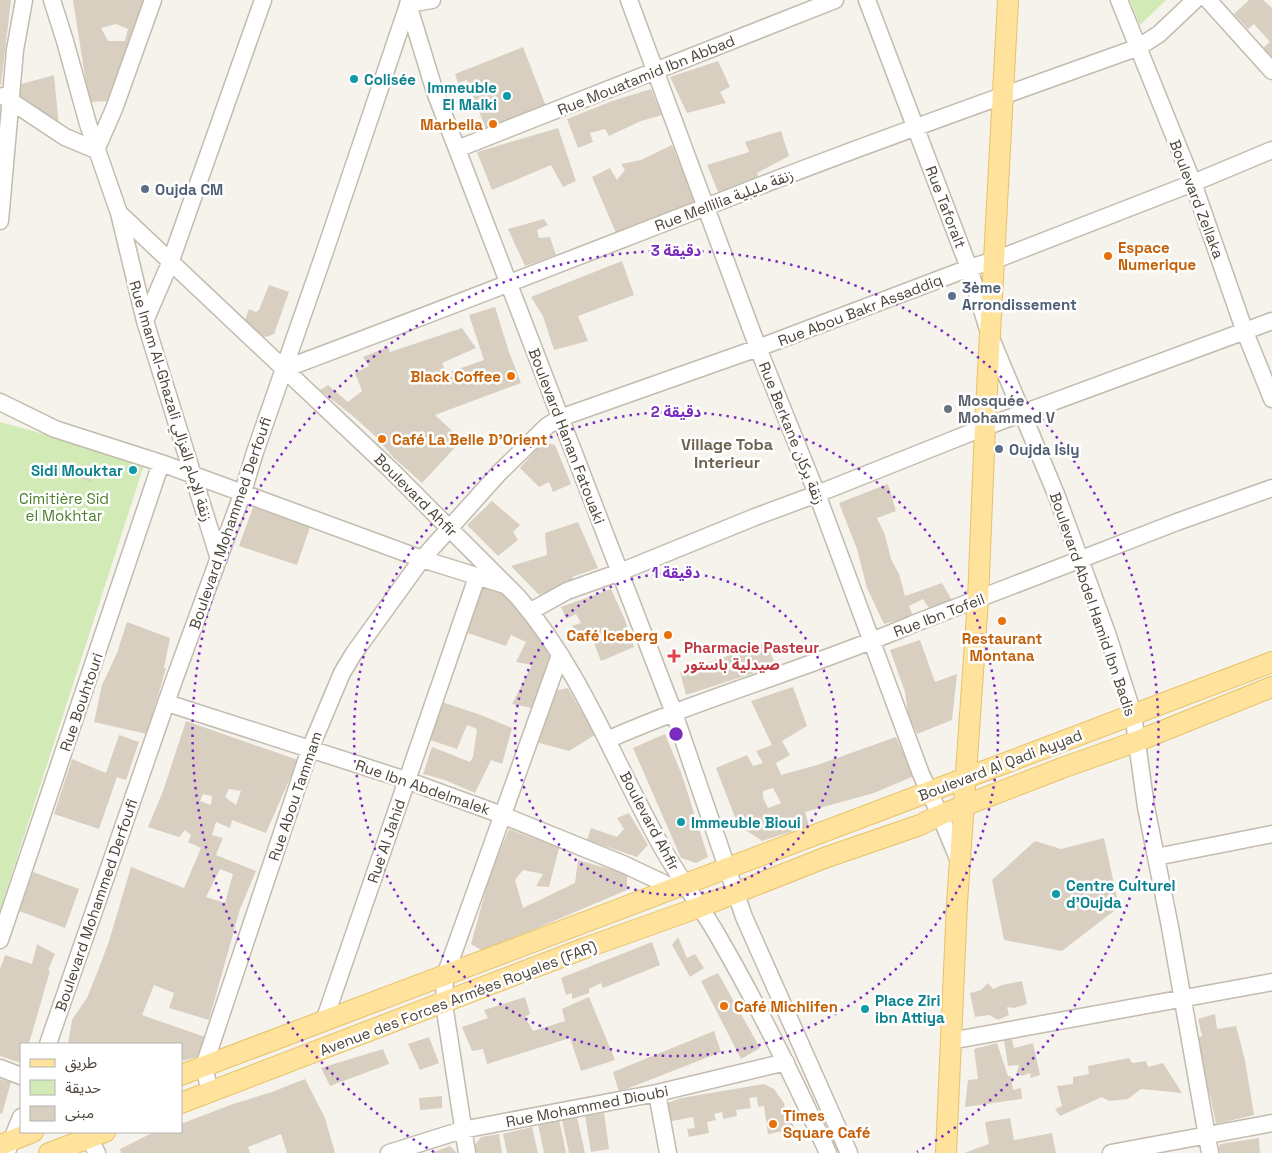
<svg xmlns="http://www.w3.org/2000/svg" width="1272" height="1153" font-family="'Space Grotesk','Noto Sans Arabic',sans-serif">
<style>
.green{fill:#d2eab5}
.building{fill:#d8cfc1;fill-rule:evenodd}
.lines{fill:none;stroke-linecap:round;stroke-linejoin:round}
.minor-casing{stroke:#c2bbae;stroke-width:19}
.major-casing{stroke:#e6c16a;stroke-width:22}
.minor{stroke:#fff;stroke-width:16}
.major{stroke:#ffe39c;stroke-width:20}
.ring{fill:none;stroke:#7b2cbf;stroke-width:2.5;stroke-dasharray:2.5 5}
.culture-dot{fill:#0f9aa8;stroke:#fff;stroke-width:2}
.food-dot{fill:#e8710a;stroke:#fff;stroke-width:2}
.service-dot{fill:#5c6f8a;stroke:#fff;stroke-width:2}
.worship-dot{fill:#6b7280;stroke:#fff;stroke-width:2}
.health-dot{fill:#e0444e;stroke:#fff;stroke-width:2}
.labels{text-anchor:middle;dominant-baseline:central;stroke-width:5;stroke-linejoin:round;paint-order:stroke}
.street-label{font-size:15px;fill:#4b4439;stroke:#fff}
.culture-label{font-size:15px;font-weight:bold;fill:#0d838f;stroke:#fff;text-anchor:start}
.food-label{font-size:15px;font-weight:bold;fill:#c56008;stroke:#fff;text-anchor:start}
.service-label{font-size:15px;font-weight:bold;fill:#4e5e75;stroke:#fff;text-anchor:start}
.worship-label{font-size:15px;font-weight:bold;fill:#5b616d;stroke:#fff;text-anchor:start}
.park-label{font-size:15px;fill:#4a7f2a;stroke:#fff}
.health-label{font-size:15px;font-weight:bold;fill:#be3a42;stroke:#fff;text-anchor:start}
.neighbourhood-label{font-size:16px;font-weight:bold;fill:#6e6250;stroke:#fff}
.centre{fill:#7b2cbf;stroke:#fff;stroke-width:2.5}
.ring-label{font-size:15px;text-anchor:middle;font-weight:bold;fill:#7b2cbf;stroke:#fff;stroke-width:5;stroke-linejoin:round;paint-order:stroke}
</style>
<rect width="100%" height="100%" fill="#f6f3ec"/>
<!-- green -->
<path class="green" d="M1130,0H1166L1140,25Z
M0,422L145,462L0,910Z"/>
<!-- building -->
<path class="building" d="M0,0H11L1,85H0Z
M73,0H145L110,101L89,102ZM116,24L128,29L125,41H108L101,28Z
M1249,0H1263L1272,8V57L1263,48L1270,42L1254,24L1248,29L1234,14Z
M523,47L547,109L487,132L467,80L458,83L455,74Z
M718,61L730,87L720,92L726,103L687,113L670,77Z
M54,75L59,127L30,109L31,104L15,99L18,85Z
M651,89L662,115L641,121L609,136L605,129L590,133L593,142L578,148L567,119L612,101Z
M558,128L576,181L563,187L551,165L492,190L477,152Z
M781,131L789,156L757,173L759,178L719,194L707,165L749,152L745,142Z
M672,145L696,204L661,219L616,233L592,177L610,168L617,180L625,170L621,164L641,160Z
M544,219L548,225L537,230L539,238L550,237L556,255L525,266L508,229Z
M622,261L634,295L578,316L588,341L554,350L543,316L531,297Z
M269,285L289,292L274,334L266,337L262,336L245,320L249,309L256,312L259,310Z
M495,307L509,352L521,383L435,415L462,440L422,483L394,458L374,435L354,417L320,390L328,385L348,402L362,391L355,373L369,366L363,357L388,347L390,352L462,328L476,348L442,363L447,373L484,360L469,315Z
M543,442L555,445L571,484L553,492L549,482L539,487L520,468Z
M130,465L139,468L137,476L128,473Z
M82,471L92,475L90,482L80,478Z
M888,484L896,511L877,518L885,535L891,559L899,574L905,596L942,583L953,602L929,608L923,599L909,606L913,616L884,624L867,588L857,549L839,503Z
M492,501L520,525L513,532L518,540L498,556L467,525Z
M253,507L310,527L297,565L239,546Z
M578,522L598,568L572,577L576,582L539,595L511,566L547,555L545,533Z
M483,586L500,590L554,654L545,687L532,708L512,704L532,665L516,662L526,642L511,635L506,646L465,632Z
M611,589L625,620L634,647L601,661L590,633L579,639L572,626L581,623L576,614L566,619L561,607Z
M127,622L170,638L164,668H166L147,734L94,722L102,685L117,653Z
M920,640L935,682L957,674L952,720L917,734L908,715L905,692L890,650Z
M766,643L776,666L686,695L680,672Z
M793,687L807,726L782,741L790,755L776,763L781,775L817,765L896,737L914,776L874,793L805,812L809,826L762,841L738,825L716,768L747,755L753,766L763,763L756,751L772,745L751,701ZM773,788L781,803L768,808L763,798V791Z
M568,688L595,735L569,751L536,742L553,691Z
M442,702L481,715L512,728L502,764L491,760L475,793L445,780L423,774L432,747L470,762L473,757L477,729L467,725L457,749L430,740Z
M186,721L298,760L266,833L232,820L230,828L216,822L212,835L223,838L216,855L256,871L240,909L209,1020L169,1008L174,993L154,985L142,1015L208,1038L202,1056L181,1061V1044H68L72,1020L87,998L99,968L109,941L131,867L184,888L201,848L188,842L191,835L185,830L179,837L148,827L163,791ZM229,789L241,791L236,805L225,797ZM203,794L212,796L211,805L200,801ZM220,869L233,874L225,903L206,897Z
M665,734L682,775L708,857L696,863L681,858L633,748Z
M119,735L139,742L126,780L117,777L99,829L54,814L72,759L106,773Z
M629,813L648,845L637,857L587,840L591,828L617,837L624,829L617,818Z
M509,829L559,848L549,887L536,886L543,874L523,870L515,880L523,908L575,883L578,860L627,874V890L483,951L471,944L490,875Z
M1104,838L1119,907L1062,951L1004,940L992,880L1035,841L1061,849Z
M33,872L79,889L65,928L19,911Z
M678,937L687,958L695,954L704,968L690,977L672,945Z
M652,942L660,965L603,988L601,983L589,989V993L572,999V993L566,995L561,978Z
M37,944L55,954L48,970L50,971L30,1040L28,1044H21V1063L0,1056V969L5,955L32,964Z
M718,973L760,1048L741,1059L701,981Z
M1022,981L1027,1004L1014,1008L1007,1007L1009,1015L998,1020L989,1015L975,1017L970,993L981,990L988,983L993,989L1002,985Z
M525,997L530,1014L525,1017L533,1031L565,1021L562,1009L589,997L615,1060L581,1071L570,1038L487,1064L483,1049L472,1051L462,1027L488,1018L484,1010Z
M1215,1014L1217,1029L1236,1026L1245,1060L1254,1115L1216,1124L1210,1095L1205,1085L1204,1067L1197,1038L1202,1036L1198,1019Z
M714,1031L721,1052L619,1092L613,1072Z
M429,1037L439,1063L420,1070L408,1044Z
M1004,1040H1012L1014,1048L1033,1043L1040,1075L1030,1078L1031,1073L1021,1076L1017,1072L1019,1065L1008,1066Z
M997,1043L1008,1076H1011L1013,1090L1021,1088L1022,1099L965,1107L968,1080L978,1079L974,1049Z
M383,1049L389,1064L330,1086L321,1068Z
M1129,1058L1132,1063L1146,1061L1148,1067L1163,1063L1182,1093L1141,1089L1128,1099L1109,1101L1102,1097L1060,1116L1055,1109L1062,1106L1057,1086L1073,1084V1077L1089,1074L1088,1066Z
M0,1079L11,1082L2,1114L0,1113Z
M305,1079L325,1118L335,1153H287L281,1134L248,1147L250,1153H121L120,1149L152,1133L181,1132V1124L230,1105L272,1092Z
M764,1084L774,1089L784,1103L786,1118H791L794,1129L768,1134L764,1106L758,1107L757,1097L749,1098L751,1108L736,1110L737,1116L723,1119L722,1112L714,1114L716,1120L707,1122L709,1133L689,1137L687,1129L695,1128L693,1117L667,1122L665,1104L681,1098Z
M442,1096V1108L420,1110L419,1098Z
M604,1113L609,1149L591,1152L585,1116Z
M577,1117L585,1153H569L562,1120Z
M1010,1118L1014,1140L1052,1133L1056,1153H964L989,1144L985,1122Z
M559,1119L566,1153H544L538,1124Z
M532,1127L538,1153H507L503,1134Z
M499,1134L502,1153H474V1146L481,1137Z
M1259,1138L1260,1153H1218L1220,1144Z
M450,1146L457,1153H431Z"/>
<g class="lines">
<defs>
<path id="minor" d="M52,0L65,41L88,124L119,213L390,469L518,597C580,669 613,759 659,842C676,873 697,901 715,931C757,1003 794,1078 828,1153
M629,0L758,348L817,494L921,774L940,815L959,861
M867,0L969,268L990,336L1056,494L1107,633L1133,714L1146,807L1170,927L1210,1153
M1119,0L1193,183L1245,332L1272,399
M1208,0L1272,71
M408,4L435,92L674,713L744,917L849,1153
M408,4L432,0
M3,96L65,137L96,150
M457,149L835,0
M96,150L114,109L153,0
M119,213L145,321L219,559
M0,221L15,50L24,0
M145,321L170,263L263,0
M284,369C434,313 584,254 734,196C867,143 1003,96 1139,47L1159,34L1195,0
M0,402L55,429L161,463L422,559L505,585
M531,611L567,591L620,572L755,517L817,494L985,427L1272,321
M167,703L406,780L502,815L623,864L674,888
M607,740C707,696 813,667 913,624L1177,522L1272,488
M1156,857L1272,834
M0,940L161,463
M324,1021L477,577
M950,1041L1272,982
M48,1044L173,683L243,492L255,452L325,251L409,2
M0,1068L21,1076
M210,1093L204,1066L310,749L342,673L354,653L422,559L499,473L547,426L560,418L758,348L969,268L995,260L1193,183L1272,150
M657,1093L668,1153
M89,1138L97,1153
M8,1149L21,1117
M389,1153L462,1130L657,1093L786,1062
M467,1153L444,1004L445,976L560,655
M1111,1153L1272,1123"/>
<path id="major" d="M181,1075L1272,662
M181,1103L585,948L700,907L827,857L920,825L940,815L1062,768L1135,742L1272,687
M0,1145L33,1132
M49,1153L105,1132
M946,1153L957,903L978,600L985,427L1008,0"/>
</defs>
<!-- minor casing -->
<use href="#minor" class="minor-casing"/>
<!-- major casing -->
<use href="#major" class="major-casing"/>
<!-- minor -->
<use href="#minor" class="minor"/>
<!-- major -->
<use href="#major" class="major"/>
</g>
<!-- distance rings -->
<g class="ring">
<circle cx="676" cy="734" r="161"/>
<circle cx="676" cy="734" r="322"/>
<path d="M434 1152A483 483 0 1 1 917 1152"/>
</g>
<!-- markers -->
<g class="culture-dot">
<circle cx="354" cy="79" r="5"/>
<circle cx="507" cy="96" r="5"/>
<circle cx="133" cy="470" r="5"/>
<circle cx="681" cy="822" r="5"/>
<circle cx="1056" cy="894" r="5"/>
<circle cx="865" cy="1009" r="5"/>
</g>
<g class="food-dot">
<circle cx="493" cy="124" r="5"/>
<circle cx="1108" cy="256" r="5"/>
<circle cx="511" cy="376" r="5"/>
<circle cx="382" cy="439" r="5"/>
<circle cx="1002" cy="621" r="5"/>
<circle cx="668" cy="635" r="5"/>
<circle cx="724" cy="1006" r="5"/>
<circle cx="773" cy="1124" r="5"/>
</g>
<g class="service-dot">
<circle cx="145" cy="189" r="5"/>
<circle cx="952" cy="296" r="5"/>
<circle cx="999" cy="449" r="5"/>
</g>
<circle class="worship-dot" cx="948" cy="409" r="5"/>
<path class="health-dot" d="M671.5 648.5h5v5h5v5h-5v5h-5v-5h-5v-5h5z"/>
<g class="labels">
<!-- street labels -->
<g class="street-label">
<text transform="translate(646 75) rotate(-22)">Rue Mouatamid Ibn Abbad</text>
<text transform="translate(1197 199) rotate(69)">Boulevard Zellaka</text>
<text transform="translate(724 200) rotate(-21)">Rue Mellilia زنقة مليلية</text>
<text transform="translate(946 207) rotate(69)">Rue Taforalt</text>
<text transform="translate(860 310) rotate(-21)">Rue Abou Bakr Assaddiq</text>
<text transform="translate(171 401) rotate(73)">Rue Imam Al-Ghazali زنقة الإمام الغزالي</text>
<text transform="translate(792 433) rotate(68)">Rue Berkane زنقة بركان</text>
<text transform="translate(567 436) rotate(69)">Boulevard Hanan Fatouaki</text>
<text transform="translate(416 495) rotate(45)">Boulevard Ahfir</text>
<text transform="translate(230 523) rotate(-71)">Boulevard Mohammed Derfoufi</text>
<text transform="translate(1093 604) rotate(71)">Boulevard Abdel Hamid Ibn Badis</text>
<text transform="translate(939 615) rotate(-21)">Rue Ibn Tofeil</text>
<text transform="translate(81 702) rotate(-71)">Rue Bouhtouri</text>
<text transform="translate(1000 765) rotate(-21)">Boulevard Al Qadi Ayyad</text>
<text transform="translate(423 787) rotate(19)">Rue Ibn Abdelmalek</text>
<text transform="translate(295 796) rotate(-71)">Rue Abou Tammam</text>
<text transform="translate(650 821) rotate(62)">Boulevard Ahfir</text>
<text transform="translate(386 841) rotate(-71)">Rue Al Jahid</text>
<text transform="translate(96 905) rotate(-71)">Boulevard Mohammed Derfoufi</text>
<text transform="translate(458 998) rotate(-21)">Avenue des Forces Armées Royales (FAR)</text>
<text transform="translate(587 1106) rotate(-11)">Rue Mohammed Dioubi</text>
</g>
<!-- culture labels -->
<g class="culture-label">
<text x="364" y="79">Colisée</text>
<text x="497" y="87" text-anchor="end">Immeuble<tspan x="497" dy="17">El Malki</tspan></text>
<text x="123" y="470" text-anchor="end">Sidi Mouktar</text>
<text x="691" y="822">Immeuble Bioui</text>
<text x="1066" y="885">Centre Culturel<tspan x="1066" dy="17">d'Oujda</tspan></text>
<text x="875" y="1000">Place Ziri<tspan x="875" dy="17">ibn Attiya</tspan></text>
</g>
<!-- food labels -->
<g class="food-label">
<text x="483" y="124" text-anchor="end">Marbella</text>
<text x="1118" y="247">Espace<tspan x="1118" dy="17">Numerique</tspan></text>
<text x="501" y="376" text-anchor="end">Black Coffee</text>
<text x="392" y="439">Café La Belle D'Orient</text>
<text x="658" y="635" text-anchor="end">Café Iceberg</text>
<text x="1002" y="638" text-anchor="middle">Restaurant<tspan x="1002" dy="17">Montana</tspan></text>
<text x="734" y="1006">Café Michlifen</text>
<text x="783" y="1115">Times<tspan x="783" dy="17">Square Café</tspan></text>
</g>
<!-- service labels -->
<g class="service-label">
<text x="155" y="189">Oujda CM</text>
<text x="962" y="287">3ème<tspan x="962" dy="17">Arrondissement</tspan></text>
<text x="1009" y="449">Oujda Isly</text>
</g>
<!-- worship labels -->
<g class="worship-label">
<text x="958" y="400">Mosquée<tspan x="958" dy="17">Mohammed V</tspan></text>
</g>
<!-- park labels -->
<g class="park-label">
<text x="64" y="498">Cimitière Sid<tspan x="64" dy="17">el Mokhtar</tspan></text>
</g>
<!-- health labels -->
<g class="health-label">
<text x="684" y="647">Pharmacie Pasteur<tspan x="684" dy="17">صيدلية باستور</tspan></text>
</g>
<!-- neighbourhood labels -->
<g class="neighbourhood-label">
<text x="727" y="444">Village Toba<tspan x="727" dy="18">Interieur</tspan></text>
</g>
</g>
<circle cx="676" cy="734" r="8" class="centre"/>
<g class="ring-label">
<text x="676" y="256">3 دقيقة</text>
<text x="676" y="417">2 دقيقة</text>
<text x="676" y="578">1 دقيقة</text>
</g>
<!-- legend -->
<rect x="20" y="1043" width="162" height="90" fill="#ffffff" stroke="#b7b4b0"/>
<rect x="30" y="1059" width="25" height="8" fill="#ffe39c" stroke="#b7b4b0"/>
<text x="65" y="1068" font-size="15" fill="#4b4439">طريق</text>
<rect x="30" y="1080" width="25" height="15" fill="#d2eab5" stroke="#b7b4b0"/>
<text x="65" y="1093" font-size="15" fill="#4b4439">حديقة</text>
<rect x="30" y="1106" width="25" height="15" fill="#d8cfc1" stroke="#b7b4b0"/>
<text x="65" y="1118" font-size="15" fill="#4b4439">مبنى</text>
</svg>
